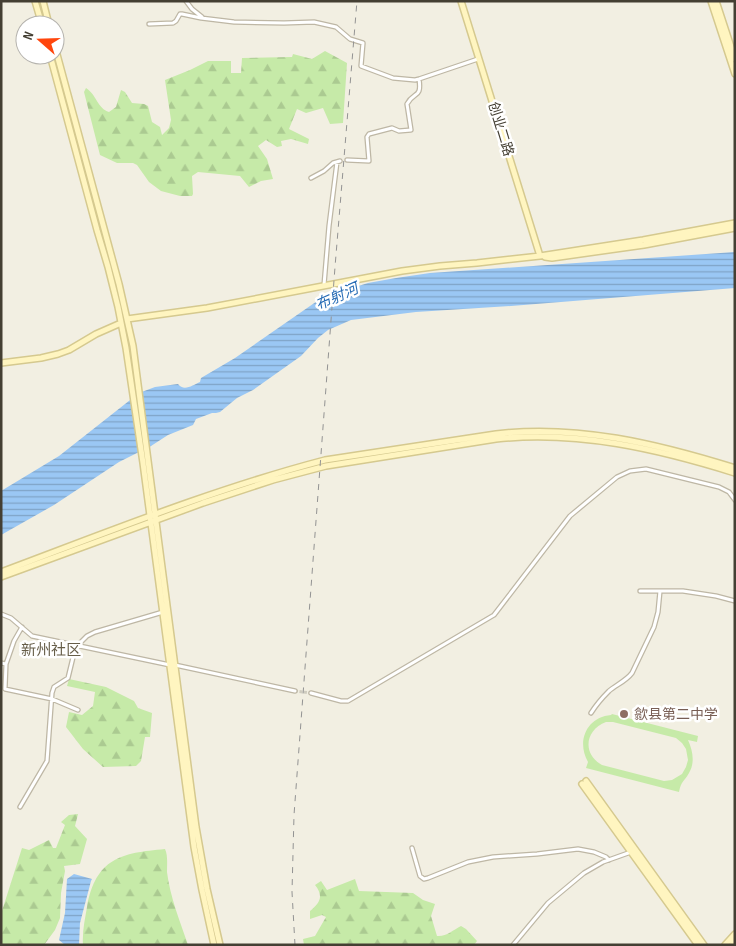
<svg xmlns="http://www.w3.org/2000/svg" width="736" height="946" font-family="'Sofia Sans Condensed','Noto Sans SC',sans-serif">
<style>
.forest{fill:url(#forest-firs)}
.garden{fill:#c6eaa8;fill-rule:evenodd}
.water{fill:url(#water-rules)}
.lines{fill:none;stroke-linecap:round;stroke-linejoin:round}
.street-tunnel{stroke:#cfccbf;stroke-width:3;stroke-dasharray:3 1.5;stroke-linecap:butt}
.street-casing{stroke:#beb7a5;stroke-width:5.5}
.secondary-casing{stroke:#d5c98f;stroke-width:8}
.street{stroke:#fff;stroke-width:3}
.secondary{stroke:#fff5c0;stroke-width:5}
.rail{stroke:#939393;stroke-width:1;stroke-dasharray:6 6;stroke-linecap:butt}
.education-dot{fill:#8d6e63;stroke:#fff;stroke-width:2}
.labels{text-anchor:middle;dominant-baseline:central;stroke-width:5;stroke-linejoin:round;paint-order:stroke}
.street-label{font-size:14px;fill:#443f33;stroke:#fff}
.education-label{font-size:14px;fill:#785e54;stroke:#fff;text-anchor:start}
.water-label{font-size:15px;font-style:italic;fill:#276cb5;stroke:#fff}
.neighbourhood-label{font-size:15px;fill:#675e49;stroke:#fff}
</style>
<defs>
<pattern id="forest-firs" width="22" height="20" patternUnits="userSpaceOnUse" patternTransform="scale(1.25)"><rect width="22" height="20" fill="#c6eaa8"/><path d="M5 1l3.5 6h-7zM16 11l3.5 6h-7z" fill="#abca91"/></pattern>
<pattern id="water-rules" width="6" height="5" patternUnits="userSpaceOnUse" patternTransform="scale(1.25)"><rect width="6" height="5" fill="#9ac7f4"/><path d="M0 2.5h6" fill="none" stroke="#7fa3c6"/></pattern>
</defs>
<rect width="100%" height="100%" fill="#f2efe2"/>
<!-- forest -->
<path class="forest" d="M325,51L347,63L343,123L330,124L323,108L306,113L297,109L289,129L309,139L308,144L291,139L281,141L282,146L277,147L266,140L258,146L267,159L273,179L261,181L249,187L240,176L198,172L192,176L193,194L192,196H180L161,191L149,182L137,165L133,163H117L100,155L84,92L86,88C96,94 98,109 109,112L116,107L121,90L125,92L132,103L144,104L148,106L152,122L160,127L162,135L169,128L171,120L165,80L190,70L208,61H231V73H241L242,58L292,57L293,54L312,59Z
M69,679L106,687L134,701L138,708L152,713L150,737H145L141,761L136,766L103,767L83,749L66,727L69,712L82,715L93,706L95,692L67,686Z
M78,814L75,826L87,839L80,864L64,866L65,871L61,893L60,918L55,930L44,945H1V914L22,848L29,850L49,840L53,848H56L65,825L61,822L69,815Z
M165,849C168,855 167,865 167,872C170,897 180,921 188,945H83C82,932 85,919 87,907C96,858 121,853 165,849Z
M355,879L359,891L413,893L423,900L435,904L431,916L437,936C446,937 453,930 461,926L466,929L477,941L474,945H304L303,939L315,936L326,917L322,915L310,919V911C320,903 324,896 315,885L321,881L327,890Z"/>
<!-- garden -->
<path class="garden" d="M612,714L698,736L697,742L688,740C693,751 695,763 689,773C684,782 681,781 679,792L586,768L588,762C576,741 587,717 611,715ZM606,722H613L676,738L682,743L686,749L688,760L686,767L682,774L672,780L664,781L602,765C582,754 585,730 606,722Z"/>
<!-- water -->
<path class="water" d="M735,252V288L511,306L416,312L351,320L328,330L318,338L301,356L253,390L237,398L220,412L216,413H212L196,419L193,425L168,435L151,446L119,462L54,505L1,535V491L59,456L139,393L155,387L178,384C184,392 193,385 200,382L201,378L235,358L323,297L368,283L396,278L430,273Z
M74,874L92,879L91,881L80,923L79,945H65L59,940L65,913L67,879Z"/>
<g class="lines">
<!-- street-tunnel -->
<path class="street-tunnel" d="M295,691L311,693"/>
<defs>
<path id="street" d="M186,1L192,9L202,17
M149,24L173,23L176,21L180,14H182L201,18L234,22L284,23L314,22L336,27L350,39L363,43L361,66L393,78L415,80L419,79L478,59
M347,160L369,161L367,137L369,134L392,128L399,131L411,130L407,104C414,91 422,99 419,79
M311,178L324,171L333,163L340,161
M324,285L329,226L337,162
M640,591H683L716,596L735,601
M1,614L11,618L32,636L170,665
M78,645L87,636L95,632L163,612
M1,663L6,664L14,641L22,627
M6,664L5,689L52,699L78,710
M175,665L295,691
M311,693L341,701H348L494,615L570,516L617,477L630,471L646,469L719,487L729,492L735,500
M591,713C596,705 602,698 609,691C616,685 626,681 632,673L654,627L658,612L660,591
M20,807L47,761L52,693L54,687L68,678L76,645
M412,848L420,876L424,879L428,878L468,862L493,857L537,854L578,849L594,852L606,857L609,860
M513,945L548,903L584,873L603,862L631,852"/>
<path id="secondary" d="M35,1L42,25
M43,1L49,25
M461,1L540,256
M711,1L735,74
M716,1L735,59
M55,47L119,284L133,346L196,827L207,889L220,945
M50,55L97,230L108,267L118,307L126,348L143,463L194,847L202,890L214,945
M545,257L552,258L644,245L735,228
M127,319L207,308L402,271L440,266L477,263L540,256L643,240L735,223
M1,363L41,358L58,354L69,350L96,334L121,323
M1,572C108,532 214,489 325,460L496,434C576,424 658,444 735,468
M1,577L203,503L273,480L326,466L496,439C577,430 658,449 735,473
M586,781L704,945
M582,784L698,945
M725,945L735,934
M732,945L735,941"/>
</defs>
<!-- street casing -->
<use href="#street" class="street-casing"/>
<!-- secondary casing -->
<use href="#secondary" class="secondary-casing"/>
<!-- street -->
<use href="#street" class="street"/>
<!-- secondary -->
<use href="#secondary" class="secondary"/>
<!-- rail -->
<path class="rail" d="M295,945L292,892L294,815L335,267L357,1"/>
</g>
<!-- markers -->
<circle class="education-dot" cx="624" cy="714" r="5"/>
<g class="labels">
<!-- street labels -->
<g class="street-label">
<text transform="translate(501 129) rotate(73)">创业二路</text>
</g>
<!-- education labels -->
<g class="education-label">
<text x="634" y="714">歙县第二中学</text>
</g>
<!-- water labels -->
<g class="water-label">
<text transform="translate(337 297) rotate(-24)">布射河</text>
</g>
<!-- neighbourhood labels -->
<g class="neighbourhood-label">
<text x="51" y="650">新州社区</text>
</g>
</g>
<!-- border -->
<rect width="736" height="946" fill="none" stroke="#443f33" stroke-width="5"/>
<!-- north arrow -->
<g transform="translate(40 40) rotate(290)"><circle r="24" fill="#ffffff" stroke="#b4b2ad"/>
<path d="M0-4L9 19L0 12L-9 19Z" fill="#ff460d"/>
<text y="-8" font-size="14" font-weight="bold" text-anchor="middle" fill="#443f33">N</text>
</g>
</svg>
